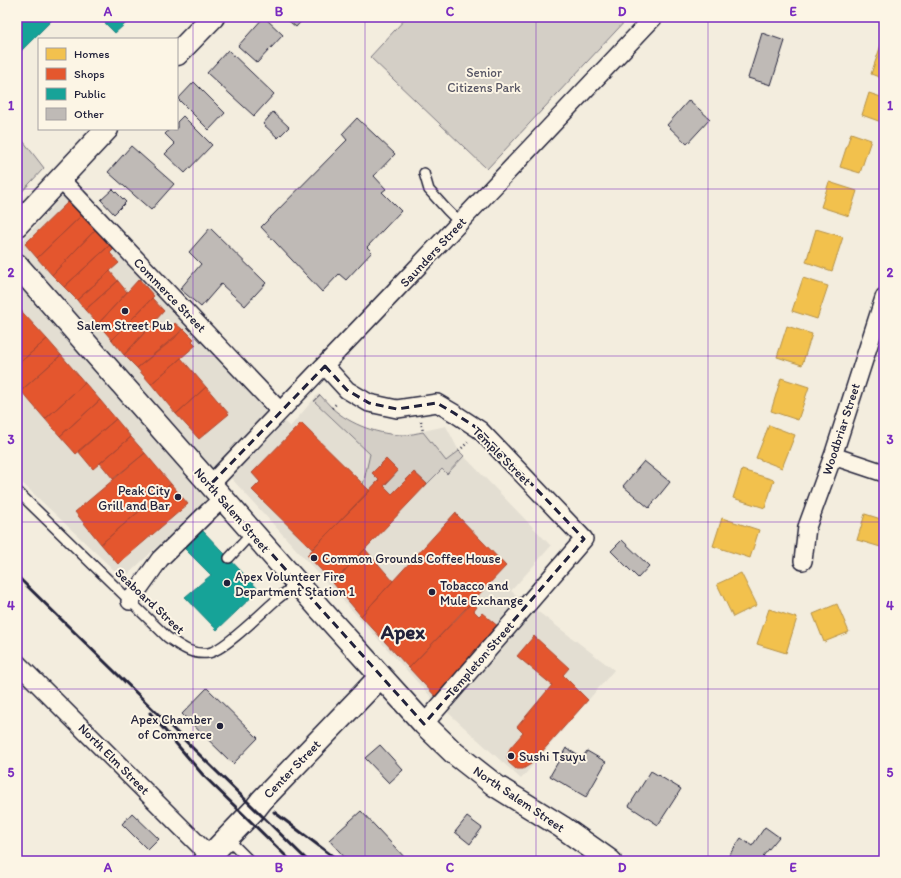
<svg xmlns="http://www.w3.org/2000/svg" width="901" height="878" font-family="Itim,sans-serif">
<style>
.built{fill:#e3ded2}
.green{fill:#d4cfc6;stroke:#7b7880}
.homes{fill:#f2c14e;stroke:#b49148}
.shops{fill:#e4572e;stroke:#aa4732}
.public{fill:#17a398;stroke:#1a7c7c}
.building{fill:#bfbab6;stroke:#22223b}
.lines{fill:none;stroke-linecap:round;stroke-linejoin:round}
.lane-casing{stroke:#22223b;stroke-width:12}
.street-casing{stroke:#22223b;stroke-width:20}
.secondary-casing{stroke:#22223b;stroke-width:25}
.primary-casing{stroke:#22223b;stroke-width:25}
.path{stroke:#22223b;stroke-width:2.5;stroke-dasharray:1 3;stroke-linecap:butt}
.lane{stroke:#fcf5e5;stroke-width:9}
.street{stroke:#fcf5e5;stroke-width:17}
.secondary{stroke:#fcf5e5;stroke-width:22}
.primary{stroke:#fcf5e5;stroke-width:22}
.rail{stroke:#22223b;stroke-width:3}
.marked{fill:none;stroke:#22223b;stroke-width:3;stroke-dasharray:8 5;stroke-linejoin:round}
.grid{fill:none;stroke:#7b2cbf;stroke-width:1;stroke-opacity:0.55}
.poi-dot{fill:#22223b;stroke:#fcf5e5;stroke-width:1.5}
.labels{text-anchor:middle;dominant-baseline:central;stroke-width:4;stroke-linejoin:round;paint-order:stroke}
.park-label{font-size:13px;fill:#575665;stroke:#fcf5e5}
.street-label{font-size:13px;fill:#22223b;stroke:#fcf5e5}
.poi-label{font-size:13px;fill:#22223b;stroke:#fcf5e5;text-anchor:start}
.town-label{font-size:21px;font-weight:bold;fill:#22223b;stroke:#fcf5e5}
.neatline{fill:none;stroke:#7b2cbf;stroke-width:1.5}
.grid-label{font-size:13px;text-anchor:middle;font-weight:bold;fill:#7b2cbf}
</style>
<rect width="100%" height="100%" fill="#f3edde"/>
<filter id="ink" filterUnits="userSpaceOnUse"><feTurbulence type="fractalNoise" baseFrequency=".025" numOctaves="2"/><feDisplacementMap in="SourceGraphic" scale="8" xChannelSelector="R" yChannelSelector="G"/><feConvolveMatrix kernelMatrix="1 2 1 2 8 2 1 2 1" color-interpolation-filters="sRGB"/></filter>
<g filter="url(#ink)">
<!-- built -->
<path class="built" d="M62,196L74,201L246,384L290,427L318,394L345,418L368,429L387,434L405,435L446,426L459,451L551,546L511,591L614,670L521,779L432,698L231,478L126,576L115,571L17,478V247Z"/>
<!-- green -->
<path class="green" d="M407,17H629L487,169L370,57Z
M17,133L44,168L17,197Z
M320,395C324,399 328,404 332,408C351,425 379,435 404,435C410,435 417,433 423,432L446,461L459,451L464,456L447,474L442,469L427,484L414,472L392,494L384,486L398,471L386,459L372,473L379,480L370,491L363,485L370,454L314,401Z"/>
<!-- homes -->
<path class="homes" d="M882,42L884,43V79L871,74Z
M869,93L884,98V123L862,115Z
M851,133L871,140L860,173L840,167Z
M829,182L857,191L849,216L821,207Z
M816,229L843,237L832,271L806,262Z
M803,278L828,286L817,319L792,311Z
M787,326L812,334L802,365L777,357Z
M781,378L809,387L798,420L771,411Z
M769,425L795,435L782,468L756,458Z
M742,470L774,480L765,508L733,498Z
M865,514L884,520V548L857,540Z
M722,518L759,530L750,558L713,546Z
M741,573L757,605L733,617L717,584Z
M837,604L849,632L824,642L813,614Z
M769,609L797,618L786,653L757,644Z"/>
<!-- shops -->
<path class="shops" d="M69,201L82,215L37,258L25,244Z
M82,215L96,229L52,275L37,258Z
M96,229L111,244L64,287L52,275Z
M111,244L115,248L110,253L119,263L77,300L64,287Z
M110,271L118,281L85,310L77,300Z
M139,279L154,296L112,340L98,324Z
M118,281L127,292L98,324L85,310Z
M152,298L164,311L124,355L112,340Z
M17,306L24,314L17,321Z
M24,314L47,339L17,365V321Z
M156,320L168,330L175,323L182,329L175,338L137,368L124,355Z
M184,329L194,339L192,341L196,345L151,384L137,368Z
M47,339L61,355L17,394V365Z
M61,355L85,383L45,419L21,391Z
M181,358L206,387L176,414L151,384Z
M85,383L100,400L60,436L45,419Z
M206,387L229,414L199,439L176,414Z
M100,400L116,419L76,454L60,436Z
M116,419L131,437L93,469L78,451Z
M301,423L370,491L312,549L252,490L260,482L252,473Z
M131,437L145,453L113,479L100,463Z
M145,453L171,484L101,544L75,512Z
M386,459L398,471L384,486L392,494L414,472L427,484L333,583L307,555L379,480L372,473Z
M171,484L188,504L118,564L101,544Z
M456,512L457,515L506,566L409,668L361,616Z
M365,549L393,581L361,616L333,583Z
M472,603L477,607L474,611L479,616L482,613L499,627L437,698L409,668Z
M534,636L569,668L563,675L588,700L531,764L523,769H516L509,763L507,757L510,748L523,733L517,727L552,685L517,656Z"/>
<!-- public -->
<path class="public" d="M17,17H55L17,55Z
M99,17H133L115,33Z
M202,530L259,590L217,630L185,597L211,575L184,548Z"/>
<!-- building -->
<path class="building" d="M264,17L283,35L257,63L238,46Z
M284,17H305L296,27Z
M762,33L785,41L771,85L748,78Z
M228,50L274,94L254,116L207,73Z
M194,82L225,113L209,130L178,99Z
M689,100L710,119L687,144L667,125Z
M273,112L289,127L278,138L263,124Z
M183,116L212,145L185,173L165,154L175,144L165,134L170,129H177V122Z
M357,118L395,154L374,176L386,189L382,192L401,211L367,247L372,252L346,280L339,274L322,292L261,227L347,140L342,134Z
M131,146L174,184L151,210L108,172Z
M113,189L126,202L114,214L101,200Z
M210,228L266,283L245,306L221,284L201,307L180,289L201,264L189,252Z
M644,461L670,482L649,508L623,486Z
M622,540L649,566L638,578L611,551Z
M207,688L258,738L233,764L182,714Z
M380,745L403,770L389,783L365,758Z
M566,748L582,758L587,751L606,762L586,797L550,776Z
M651,771L681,789L658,825L629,806Z
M361,811L408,861H348L329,840Z
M132,813L159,839L148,850L122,824Z
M467,817L482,828L470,844L455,832Z
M765,827L779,837L763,856L768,860L767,861H725L741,838L752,846Z"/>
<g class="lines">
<defs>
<path id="lane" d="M424,173L429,190L447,210L460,223
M17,491L167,637C180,646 191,655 208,653C224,651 262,612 275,601C282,595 290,589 297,584
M229,558L252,533
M227,838L250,861"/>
<path id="street" d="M60,179L280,411
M325,366L347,390L369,403L397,409L437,403L454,413L480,430L584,539L424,724
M833,456L884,473
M210,485L394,292L654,17
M803,561L807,527L833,456L884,298
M130,601L160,559L209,511L222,499
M17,663L210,856"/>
<path id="secondary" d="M177,54L213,17
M17,225L107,129
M205,861L255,809L262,800L380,677"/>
<path id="primary" d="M17,265L321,610L424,724L454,753L496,786L562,827L610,861"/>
</defs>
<!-- lane casing -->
<use href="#lane" class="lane-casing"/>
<!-- street casing -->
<use href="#street" class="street-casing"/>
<!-- secondary casing -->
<use href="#secondary" class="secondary-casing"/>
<!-- primary casing -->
<use href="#primary" class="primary-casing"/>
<!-- path -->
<path class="path" d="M17,179L25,188
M332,408L337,403
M421,421L423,432
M459,451L469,441"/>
<!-- lane -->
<use href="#lane" class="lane"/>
<!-- street -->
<use href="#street" class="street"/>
<!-- secondary -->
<use href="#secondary" class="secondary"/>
<!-- primary -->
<use href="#primary" class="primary"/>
<!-- rail -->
<path class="rail" d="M17,576L308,861
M150,713L203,775L291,861
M274,812L339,861"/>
</g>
</g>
<!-- marked area -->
<path class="marked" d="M325,366L347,390L369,403L397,409L437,403L454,413L480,430L584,539L424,724L210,485Z"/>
<!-- grid -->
<path class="grid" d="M193,17V861M365,17V861M536,17V861M708,17V861M17,189H884M17,356H884M17,522H884M17,689H884"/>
<!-- markers -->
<g class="poi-dot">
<circle cx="125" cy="311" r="4"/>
<circle cx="178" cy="497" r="4"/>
<circle cx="314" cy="558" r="4"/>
<circle cx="227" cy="583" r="4"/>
<circle cx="432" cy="592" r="4"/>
<circle cx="220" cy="726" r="4"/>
<circle cx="511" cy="756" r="4"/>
</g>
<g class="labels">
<!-- park labels -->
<g class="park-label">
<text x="484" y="72">Senior<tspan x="484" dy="15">Citizens Park</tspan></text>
</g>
<!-- street labels -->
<g class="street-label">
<text transform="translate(433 252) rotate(-47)">Saunders Street</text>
<text transform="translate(170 295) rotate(46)">Commerce Street</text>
<text transform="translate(841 429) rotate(-72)">Woodbriar Street</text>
<text transform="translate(502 456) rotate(45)">Temple Street</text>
<text transform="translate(232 510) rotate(49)">North Salem Street</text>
<text transform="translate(150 601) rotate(43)">Seaboard Street</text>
<text transform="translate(480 659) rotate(-49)">Templeton Street</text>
<text transform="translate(114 759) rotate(45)">North Elm Street</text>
<text transform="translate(292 769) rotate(-46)">Center Street</text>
<text transform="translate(519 799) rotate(34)">North Salem Street</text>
</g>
<!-- poi labels -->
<g class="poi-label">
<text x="125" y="325" text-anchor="middle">Salem Street Pub</text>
<text x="170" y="490" text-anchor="end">Peak City<tspan x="170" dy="15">Grill and Bar</tspan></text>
<text x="322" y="558">Common Grounds Coffee House</text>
<text x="235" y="576">Apex Volunteer Fire<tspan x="235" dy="15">Department Station 1</tspan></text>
<text x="440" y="585">Tobacco and<tspan x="440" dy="15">Mule Exchange</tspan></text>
<text x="212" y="719" text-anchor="end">Apex Chamber<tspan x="212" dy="15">of Commerce</tspan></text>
<text x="519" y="756">Sushi Tsuyu</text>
</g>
<!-- town labels -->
<g class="town-label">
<text x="403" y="631">Apex</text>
</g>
</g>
<!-- margin -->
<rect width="901" height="878" fill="none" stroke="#fcf5e5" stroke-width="44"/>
<!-- legend -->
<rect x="38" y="38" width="140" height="92" fill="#fcf5e5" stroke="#a5a1a1"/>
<rect x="46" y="48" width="20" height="12" fill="#f2c14e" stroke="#a5a1a1"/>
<text x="74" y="58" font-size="12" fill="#22223b">Homes</text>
<rect x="46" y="68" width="20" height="12" fill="#e4572e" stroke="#a5a1a1"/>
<text x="74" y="78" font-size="12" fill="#22223b">Shops</text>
<rect x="46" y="88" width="20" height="12" fill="#17a398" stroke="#a5a1a1"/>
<text x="74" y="98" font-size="12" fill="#22223b">Public</text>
<rect x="46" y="108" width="20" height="12" fill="#bfbab6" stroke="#a5a1a1"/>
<text x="74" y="118" font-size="12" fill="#22223b">Other</text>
<rect x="22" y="22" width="857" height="834" class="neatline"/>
<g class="grid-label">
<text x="108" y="16">A</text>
<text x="279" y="16">B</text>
<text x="450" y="16">C</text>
<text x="622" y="16">D</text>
<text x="793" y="16">E</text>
<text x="11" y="110">1</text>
<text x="890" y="110">1</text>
<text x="11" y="277">2</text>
<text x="890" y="277">2</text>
<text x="11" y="444">3</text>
<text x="890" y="444">3</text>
<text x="11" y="610">4</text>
<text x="890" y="610">4</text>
<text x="11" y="777">5</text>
<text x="890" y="777">5</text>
<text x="108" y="872">A</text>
<text x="279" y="872">B</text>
<text x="450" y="872">C</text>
<text x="622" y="872">D</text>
<text x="793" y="872">E</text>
</g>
</svg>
